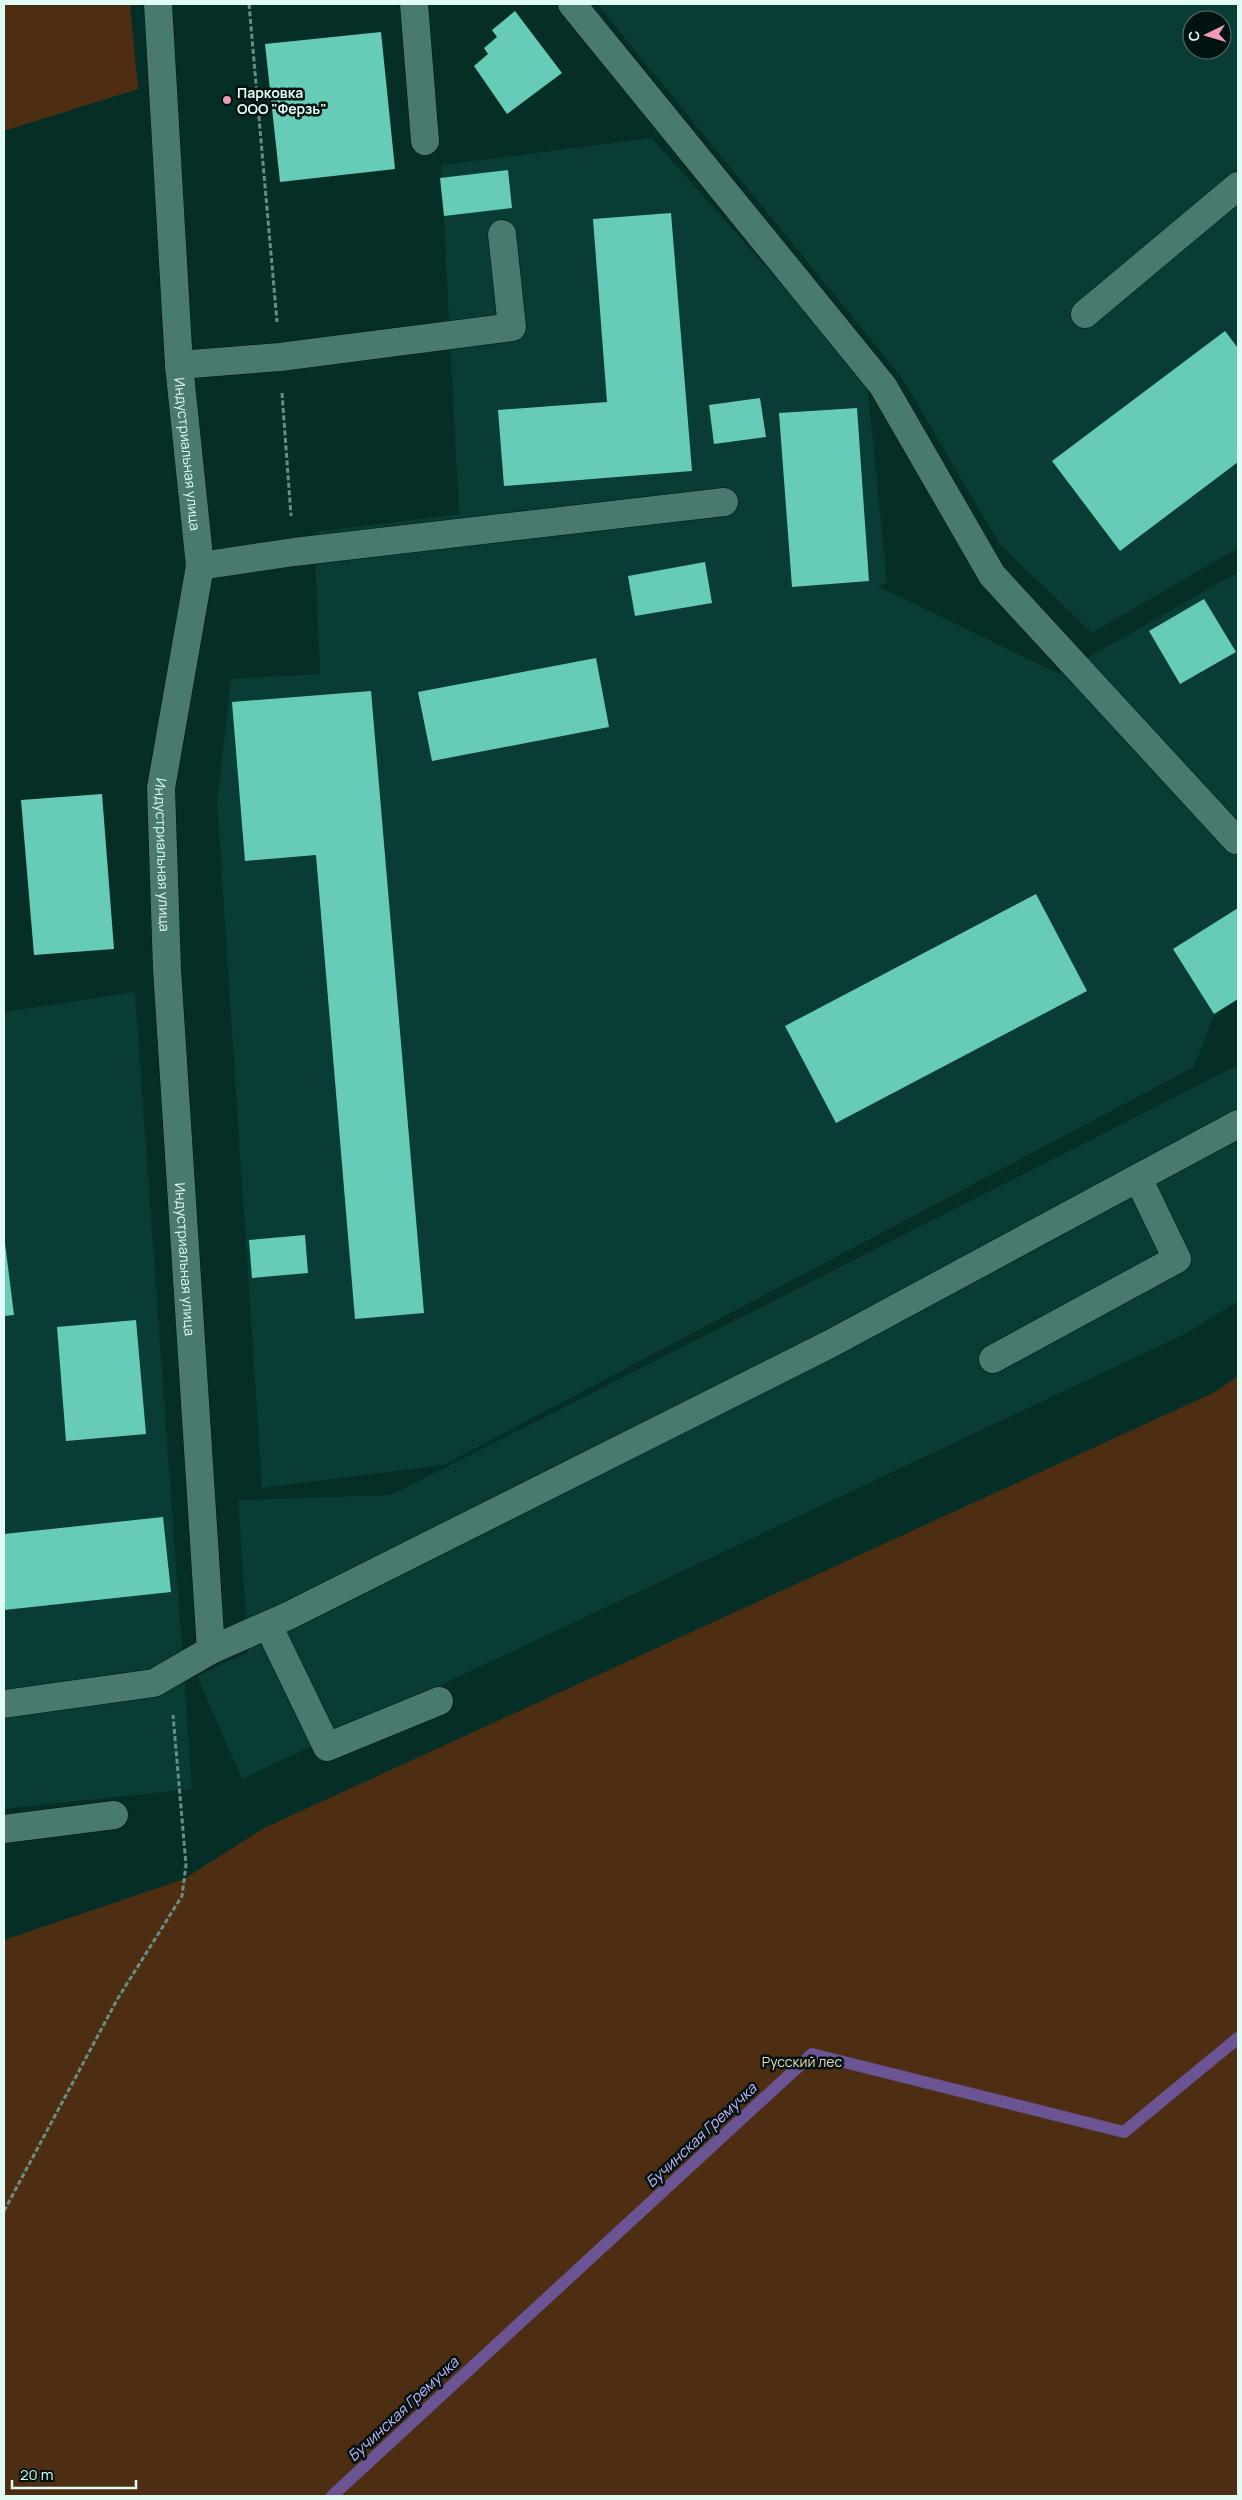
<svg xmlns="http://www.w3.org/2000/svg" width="1242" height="2500" font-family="Manrope,sans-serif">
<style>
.built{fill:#083c34;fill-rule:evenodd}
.green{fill:#4d2e12}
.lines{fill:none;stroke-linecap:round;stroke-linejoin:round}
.stream{stroke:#6a5493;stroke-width:12}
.building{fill:#66ccb8}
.minor-casing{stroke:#001410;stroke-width:29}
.path{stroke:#6b8d86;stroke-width:3;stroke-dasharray:5 2.5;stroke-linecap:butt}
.minor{stroke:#487a6f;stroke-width:28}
.poi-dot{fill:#f09ab5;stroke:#011310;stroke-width:2}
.labels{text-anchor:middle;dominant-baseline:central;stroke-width:5;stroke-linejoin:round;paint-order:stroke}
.poi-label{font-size:14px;font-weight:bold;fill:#e1fbf5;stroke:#011310;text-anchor:start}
.street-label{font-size:14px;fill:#e1fbf5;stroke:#011310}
.park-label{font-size:14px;fill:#f7d5bb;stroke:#011310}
.water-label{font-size:15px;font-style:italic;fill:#ccb4fd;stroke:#011310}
</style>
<rect width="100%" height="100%" fill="#052e27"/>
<!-- built -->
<path class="built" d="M597,4H1238V548L1092,633L1000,545L902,378ZM1192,20H1222V50H1192Z
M652,138L867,381L887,583L878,586L1059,674L1238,572V999L1214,1015L1194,1067L444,1465L262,1488L217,802L231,679L320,674L314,532L459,514L441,165Z
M135,992L192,1789L4,1809V1012Z
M1238,1065V1301L1185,1334L242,1779L197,1676L248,1652L238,1500L391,1495Z"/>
<!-- green -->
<path class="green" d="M4,4H130L138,89L4,131Z
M1238,1376V2496H4V1940L184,1879L264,1828L1215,1392Z"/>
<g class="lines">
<!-- stream -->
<path class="stream" d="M332,2496L812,2054L1124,2132L1238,2038"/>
</g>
<!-- building -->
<path class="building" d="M515,11L562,73L507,114L474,66L488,54L484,48L497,37L492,30Z
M381,32L395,169L280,182L265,44Z
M508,170L512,208L444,216L440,178Z
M671,213L692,471L504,486L498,410L607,402L593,219Z
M1225,331L1238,348V462L1120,551L1052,461Z
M760,398L766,437L714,444L709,405Z
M857,408L869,581L792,587L779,413Z
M705,562L712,603L635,616L628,576Z
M1204,599L1236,652L1180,684L1149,631Z
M596,658L609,727L432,761L418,692Z
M371,691L424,1313L355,1319L316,855L245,861L232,702Z
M102,794L114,949L34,955L21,800Z
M1036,894L1087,991L836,1123L785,1026Z
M1238,908V999L1214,1014L1173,949Z
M4,1235L14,1315L4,1316Z
M305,1235L308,1273L252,1278L249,1240Z
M136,1320L146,1434L66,1441L57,1327Z
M163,1517L171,1592L4,1610V1534Z"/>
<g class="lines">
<defs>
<g id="minor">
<path id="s1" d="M158,4L179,365L200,566L161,788L167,969L211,1650"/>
<path d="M414,4L425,141"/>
<path d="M572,4L883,386L992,575L1236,840"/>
<path d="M1085,314L1238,186"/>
<path d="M179,365L280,357L512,327L502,234"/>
<path d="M200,566L294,552L724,502"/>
<path d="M993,1359L1177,1259L1138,1178"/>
<path d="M268,1625L327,1747L439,1701"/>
<path d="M4,1704L154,1683L211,1650L290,1615L830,1344L1238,1124"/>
<path d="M4,1829L114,1815"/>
</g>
</defs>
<!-- minor casing -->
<use href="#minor" class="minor-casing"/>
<!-- path -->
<path class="path" d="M249,4L277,322
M282,393L291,516
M4,2211L118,1998L182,1896L186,1865L173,1715"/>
<!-- minor -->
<use href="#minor" class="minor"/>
</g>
<!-- markers -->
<circle class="poi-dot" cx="227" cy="100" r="5"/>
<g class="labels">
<!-- poi labels -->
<g class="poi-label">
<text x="237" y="92">Парковка<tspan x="237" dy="16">ООО "Ферзь"</tspan></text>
</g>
<!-- street labels -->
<g class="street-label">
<text stroke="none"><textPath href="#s1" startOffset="451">Индустриальная улица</textPath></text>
<text stroke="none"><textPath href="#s1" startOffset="856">Индустриальная улица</textPath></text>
<text stroke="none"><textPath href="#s1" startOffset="1261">Индустриальная улица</textPath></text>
</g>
<!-- park labels -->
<g class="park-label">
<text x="802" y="2061">Русский лес</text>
</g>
<!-- water labels -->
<g class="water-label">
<text transform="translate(701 2135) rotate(-43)">Бучинская Гремучка</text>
<text transform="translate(403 2409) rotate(-43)">Бучинская Гремучка</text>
</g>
</g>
<!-- border -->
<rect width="1242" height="2500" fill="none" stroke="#e1fbf5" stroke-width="10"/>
<!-- north arrow -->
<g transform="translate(1207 35) rotate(265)"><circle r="24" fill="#011310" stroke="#5b706c"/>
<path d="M0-4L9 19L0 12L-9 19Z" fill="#f09ab5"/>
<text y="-8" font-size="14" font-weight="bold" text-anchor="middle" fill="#e1fbf5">С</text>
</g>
<!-- scale -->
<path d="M12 2480v8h124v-8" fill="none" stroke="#e1fbf5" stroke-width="2.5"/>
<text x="20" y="2480" font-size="15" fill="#e1fbf5" stroke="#011310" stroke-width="4" paint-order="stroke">20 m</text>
</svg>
